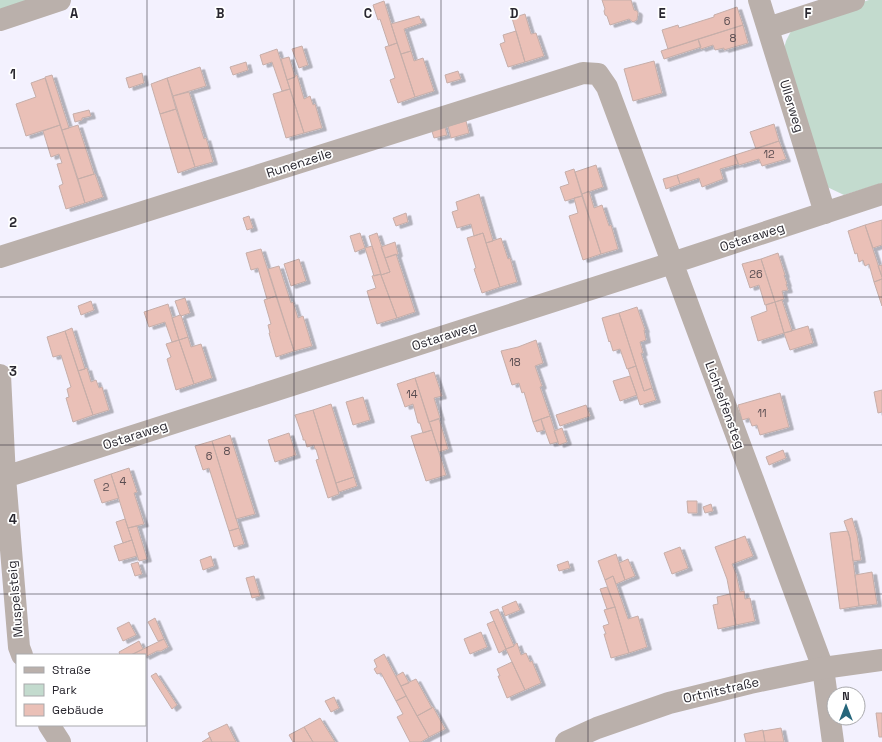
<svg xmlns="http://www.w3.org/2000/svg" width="882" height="742" font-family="'Space Grotesk',sans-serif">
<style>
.green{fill:#c3dbce}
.building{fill:#eac0b7;stroke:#c6aea9;filter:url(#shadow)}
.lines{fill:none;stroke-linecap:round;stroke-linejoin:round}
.minor{stroke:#bab0ab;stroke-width:22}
.tertiary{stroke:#bab0ab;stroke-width:22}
.grid{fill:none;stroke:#29272f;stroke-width:1;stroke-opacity:0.55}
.labels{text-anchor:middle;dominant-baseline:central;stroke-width:3.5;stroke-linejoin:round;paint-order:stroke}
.number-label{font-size:11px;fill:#594d51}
.street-label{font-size:13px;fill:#29272f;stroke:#fff}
.grid-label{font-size:13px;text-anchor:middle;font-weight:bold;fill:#29272f;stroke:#fff;stroke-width:3.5;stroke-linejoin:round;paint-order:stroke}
</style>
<defs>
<filter id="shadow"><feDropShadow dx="4.5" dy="2.5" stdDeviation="0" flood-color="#0004"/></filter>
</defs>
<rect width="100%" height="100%" fill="#f3f1fe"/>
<!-- green -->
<path class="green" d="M0,0H34L0,12Z
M869,0H882V183L844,195L825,186L783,52L786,41L790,33L797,24L806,20Z"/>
<!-- building -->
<path class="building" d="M602,0H631L634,10L637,11L638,13L637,20L633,22L629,19L610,25L607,16L605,15L604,11L605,9Z
M384,1L397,43L389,46L380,19L378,20L373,5Z
M737,7L743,25L668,49L662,30L678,25L679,28L714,17V15Z
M525,14L531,34L536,33L544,56L525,62L512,18Z
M419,16L422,23L404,29L411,51L401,54L391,24Z
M743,25L748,43L724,50V48L715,50L713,45L701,49L698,39Z
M516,31L525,62L508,67L500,44L505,42L503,35Z
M698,39L701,47L664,59L661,51Z
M397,43L415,97L398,103L390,80L395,78L385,47Z
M302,46L308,65L299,68L292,49Z
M277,49L290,89L282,91L272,62L263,65L260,55Z
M411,51L414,61L423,58L434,91L415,97L401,54Z
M289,57L295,77L287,80L281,59Z
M654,61L662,93L633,101L624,69Z
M246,62L248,70L233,75L230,67Z
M200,67L206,86L173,96L167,78Z
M458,71L461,79L447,83L445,75Z
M142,73L144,83L129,88L126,78Z
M52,75L69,128L62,130L45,77Z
M297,75L304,99L310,96L313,105L315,104L322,128L304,133L287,80L295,77V76Z
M45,78L60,125L26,136L16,104L36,97L31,83Z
M167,78L176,109L160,114L151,84Z
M290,89L304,133L286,138L273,94Z
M189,92L204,139L206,138L213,162L195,167L173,96Z
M176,109L195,167L178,173L160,114Z
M89,110L91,116L82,118V120L75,122L73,114Z
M466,121L469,133L451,138L448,126Z
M444,124L447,135L434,138L431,128Z
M774,124L779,141L756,149L750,132Z
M60,125L85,203L66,209L59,186L63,184L57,164L62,163L59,154L51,157L43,131Z
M78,125L94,174L78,179L62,130Z
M779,141L786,159L762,166L759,159L739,165L735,155Z
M735,155L738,164L720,169L723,179L702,187L699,178L680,184L677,175Z
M596,165L603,187L582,194L575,172Z
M574,169L582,196L565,201L560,187L569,184L565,172Z
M94,174H95L103,197L85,203L78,179Z
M677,175L680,184L666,189L663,179Z
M589,191L594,208L602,205L609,226L611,225L618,249L601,254L582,194Z
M479,194L493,241L486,243L483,233L474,236L471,224L457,228L452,212L458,210L456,202Z
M582,196L601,254L583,260L569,216L578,213L574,198Z
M406,213L408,222L396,226L393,218Z
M249,216L253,228L247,230L243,218Z
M882,220V245L873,248L865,225Z
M865,225L882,277V279L874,282L869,264L865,266L863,260L859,262L857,253L855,254L848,231Z
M360,233L365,248L355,252L350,236Z
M377,233L390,272L381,275L369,236Z
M483,233L500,287L482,293L474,269L476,268L467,238Z
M501,238L508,259L510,258L517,282L500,287L486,243Z
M395,242L398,254L385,258L381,247Z
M372,246L381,274L374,276L365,248Z
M261,249L276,296L267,299L258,268L251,270L246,253Z
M778,253L785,275H784L787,284H786L788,290L782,291L784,299L775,302L761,259Z
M396,254L415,312L397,318L381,275L390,272L385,258Z
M299,259L306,281L291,286L284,264Z
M761,259L775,302L765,305L759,285L750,288L742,264Z
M882,265V277L878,266Z
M279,266L291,303L293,302L298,318L303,316L312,346L294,351L268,269Z
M381,275L397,318L377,324L367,291L376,288L372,276L381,274Z
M882,279V306L874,282Z
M276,296L294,351L276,357L269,333H270L268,325L271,324L264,300Z
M185,298L190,313L181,316L180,315L175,301Z
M782,300L792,331L784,333L775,302Z
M91,301L94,310L81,315L78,306Z
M775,302L784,333L758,341L751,317L767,311L766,305Z
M168,304L179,340L172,342L165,322L149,327L144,312Z
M637,307L645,330H644L646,340L640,342L643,353H641L652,388L644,391L619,313Z
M619,313L636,366L627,369L620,349L613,351L610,341L609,342L602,318Z
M180,315H181L188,337L179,340L172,318Z
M808,326L813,343L790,350L784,333Z
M72,328L85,369L78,371L65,331Z
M65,331L93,415L73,422L66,398L69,397L67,389L71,387L61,355L53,357L47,337Z
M188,337L191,347L201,344L212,378L194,384L179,340Z
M179,340L194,384L176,390L167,359L171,357L166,344Z
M536,340L543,363L535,366L542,386L540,387L550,416L533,422L524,392L522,393L519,383L512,385L501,351L518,347Z
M636,366L644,391L652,388L656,400L640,405L628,369Z
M87,368L91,382L96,380L99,388L102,387L109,410L93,415L78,371Z
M434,372L442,396L434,398L440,418L429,422L415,378Z
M630,376L637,395L620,401L613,381Z
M415,378L432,430L423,433L420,423H418L413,404L405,407L397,384Z
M882,390V412L878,413L874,392Z
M780,393L789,427L760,435L757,425L752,426L749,418L742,420L738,405Z
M363,397L370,420L353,425L346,402Z
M331,404L354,477L336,483L313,410Z
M586,405L590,416L560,426L556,415Z
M313,410L339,494L328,498L316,460L319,459L316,449H315L314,445L307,447L305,440H303V438L295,415Z
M550,416L558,442L550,444L541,419Z
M439,419L448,449L439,452L429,422Z
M541,419L544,430L537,432L533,422Z
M562,428L567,442L559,445L554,431Z
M432,430L446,475L426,481L411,436Z
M289,433L296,455L275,462L268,440Z
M230,435L255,514L236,519L212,441Z
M212,441L239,528L229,531L209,468L203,470L195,446Z
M783,450L786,458L769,465L766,457Z
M129,468L137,492L134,493L144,524L128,528L111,474Z
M111,474L119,498L102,503L94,480Z
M354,477L357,486L339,492L336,483Z
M687,501H697V513H688Z
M711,504L713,511L705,513L703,507Z
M852,518L857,535L861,560L853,561L850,538L844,521Z
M125,519L132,540L123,543L116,522Z
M137,526L147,559L139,561L128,528Z
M239,528L244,544L234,547L229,531Z
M848,531L850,538L859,606L840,609L830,533Z
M745,536L753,556L732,564L736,574L740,592L744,591L745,599L750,598L755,621L736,625L727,579L715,547Z
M132,540L137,556L119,561L114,546Z
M680,547L688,568L672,574L664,553Z
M616,554L625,580L616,584L613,576L605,580L598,561Z
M211,556L214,566L203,570L200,560Z
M628,559L635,576L625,580L619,563Z
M568,561L570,568L559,571L557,565Z
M138,562L142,574L135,576L131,564Z
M872,572L877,604L859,606L855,575Z
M254,576L260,596L252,598L246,578Z
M613,576L628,619L638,616L647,647L629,653L615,607L605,580Z
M607,587L615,607L607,609L600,589Z
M730,594L736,625L718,629L713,605L718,604L717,597Z
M516,601L520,610L505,616L502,607Z
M615,607L629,653L611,658L604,634H606L603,626L609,624L604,610Z
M498,609L514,646L506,649L490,612Z
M155,618L164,639L158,641L148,622Z
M494,621L506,649L499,653L487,624Z
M129,622L136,635L123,641L117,628Z
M481,632L487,647L470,654L464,639Z
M164,639L168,647L161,651H157L145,657V655H131Z
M139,641L143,649L131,655H120L119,652Z
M517,643L521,655L526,653L530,662L532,661L541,683L525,690L506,649L514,646V645Z
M384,654L406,696L396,701L381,673L377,674L374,669L377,667L374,660Z
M512,662L525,690L507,698L498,676H500L497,669Z
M403,672L409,683L401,686L396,676Z
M156,673L177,705L172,709L151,676Z
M416,679L432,708L417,716L401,686Z
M406,696L429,737L421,742H410L397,717L403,714L396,701Z
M334,697L339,708L331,712L325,701Z
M433,707L445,729L429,737L417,716Z
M876,713H882V737H879Z
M320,718L335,742H313L304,727Z
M227,724L236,742H212L208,733Z
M304,727L313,742H293L289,735Z
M781,728L784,742H765L763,731Z
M763,730L765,742H746L744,734Z
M210,737L212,742H202Z"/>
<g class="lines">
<!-- minor -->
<path class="minor" d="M759,0L825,213
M0,20L60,0
M768,28L854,0
M0,257L583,73L598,74L607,87L823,668L833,742
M0,375L5,477L19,647L22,655
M5,477L672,263L882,194
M49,725L60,742"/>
<!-- tertiary -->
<path class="tertiary" d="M566,742L597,728L669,703L750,683L823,668L882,660"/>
</g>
<!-- grid -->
<path class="grid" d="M147,0V742M294,0V742M441,0V742M588,0V742M735,0V742M0,148H882M0,297H882M0,445H882M0,594H882"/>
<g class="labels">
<!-- number labels -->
<g class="number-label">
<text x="727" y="21">6</text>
<text x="733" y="38">8</text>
<text x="769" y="154">12</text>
<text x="756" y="274">26</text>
<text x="515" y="362">18</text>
<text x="412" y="394">14</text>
<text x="762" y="413">11</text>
<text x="227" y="451">8</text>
<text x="209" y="456">6</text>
<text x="123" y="481">4</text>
<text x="106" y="487">2</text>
</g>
<!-- street labels -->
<g class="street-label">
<text transform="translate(792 106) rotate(73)">Ullerweg</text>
<text transform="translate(299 163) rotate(-18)">Runenzeile</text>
<text transform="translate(752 237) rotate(-18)">Ostaraweg</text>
<text transform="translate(444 336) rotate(-18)">Ostaraweg</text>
<text transform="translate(725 405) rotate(70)">Lichtelfensteg</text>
<text transform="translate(135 435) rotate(-18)">Ostaraweg</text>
<text transform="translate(15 599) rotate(-95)">Muspelsteig</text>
<text transform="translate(721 690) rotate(-13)">Ortnitstraße</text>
</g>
</g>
<g class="grid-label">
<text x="74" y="18">A</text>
<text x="220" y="18">B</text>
<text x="368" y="18">C</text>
<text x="514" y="18">D</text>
<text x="662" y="18">E</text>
<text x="808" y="18">F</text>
<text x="13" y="79">1</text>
<text x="13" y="227">2</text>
<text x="13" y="376">3</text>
<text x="13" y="524">4</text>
</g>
<!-- legend -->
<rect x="16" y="654" width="130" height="72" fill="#ffffff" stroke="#a9a9ac"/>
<rect x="24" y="667" width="20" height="6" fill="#bab0ab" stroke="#a9a9ac"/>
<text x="52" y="674" font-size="12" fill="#29272f">Straße</text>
<rect x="24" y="684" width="20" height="12" fill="#c3dbce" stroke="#a9a9ac"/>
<text x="52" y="694" font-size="12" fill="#29272f">Park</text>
<rect x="24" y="704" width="20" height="12" fill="#eac0b7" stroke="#a9a9ac"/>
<text x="52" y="714" font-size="12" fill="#29272f">Gebäude</text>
<!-- north arrow -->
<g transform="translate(846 706)"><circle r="19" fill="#ffffff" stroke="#a9a9ac"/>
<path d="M0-3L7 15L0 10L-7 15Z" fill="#26667b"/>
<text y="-6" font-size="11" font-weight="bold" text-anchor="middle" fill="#29272f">N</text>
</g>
</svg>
